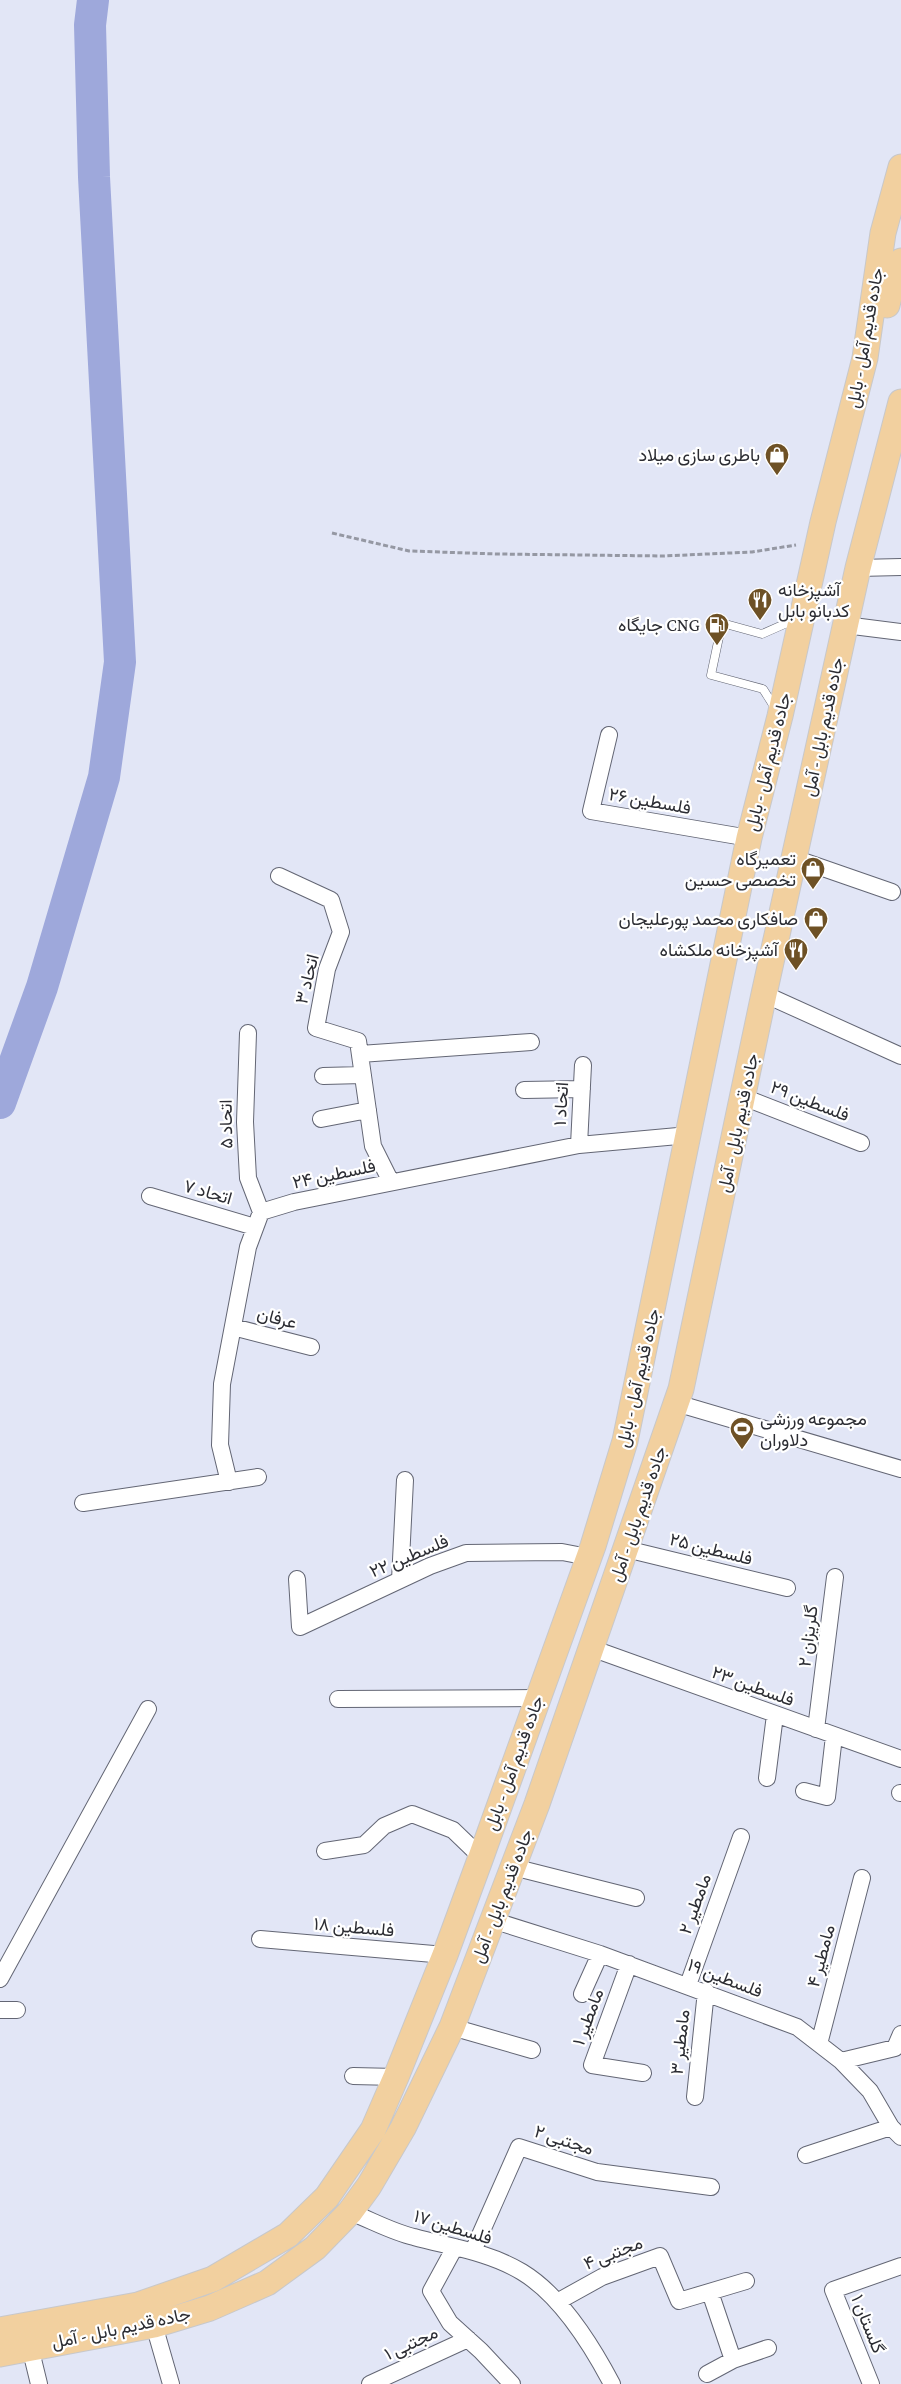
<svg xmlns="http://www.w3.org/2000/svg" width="901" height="2384" font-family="'Crimson Pro',Vazirmatn,serif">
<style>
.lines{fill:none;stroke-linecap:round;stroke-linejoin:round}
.river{stroke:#9ea8db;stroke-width:32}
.lane-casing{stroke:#636674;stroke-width:9}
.street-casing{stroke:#636674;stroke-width:18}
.primary-casing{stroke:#c8c8ca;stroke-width:27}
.path{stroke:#9598a3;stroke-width:3;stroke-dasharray:5 2.5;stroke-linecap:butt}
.lane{stroke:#fff;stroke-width:8}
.street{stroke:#fff;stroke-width:16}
.primary{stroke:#f2d09f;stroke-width:25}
.labels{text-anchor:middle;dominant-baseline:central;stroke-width:4.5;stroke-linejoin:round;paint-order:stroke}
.street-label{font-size:18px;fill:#2c2d33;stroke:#fff}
.poi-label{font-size:18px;fill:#2c2d33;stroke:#fff;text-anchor:end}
</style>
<rect width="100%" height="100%" fill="#e2e6f6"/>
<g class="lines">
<!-- river -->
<path class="river" d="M0,1103L42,987L104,777L120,662L94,177L90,25L93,0"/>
<defs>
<path id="lane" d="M775,708L763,689L711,675L722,623L762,634L796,619"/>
<path id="street" d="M858,568L901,567
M845,625L901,632
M609,735L591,811L749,838
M794,858L892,892
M279,876L331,900L341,932L327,969L316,1028L358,1041L373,1146L391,1182
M764,994L901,1056
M248,1033L245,1122L248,1178L261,1212
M360,1054L531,1042
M323,1076L363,1075
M524,1090L582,1089
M743,1097L861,1143
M321,1119L368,1110
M579,1145L583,1065
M150,1196L255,1227
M233,1327L311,1347
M676,1403L901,1469
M229,1482L220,1445L222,1384L248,1247L261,1212L294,1202L579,1145L689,1135
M83,1503L258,1477
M626,1549L787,1588
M297,1579L300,1627L430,1566L466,1553L562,1552L588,1557
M400,1580L405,1480
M591,1648L901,1759
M338,1699L538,1698
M816,1729L835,1577
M767,1778L775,1715
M804,1791L827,1797L834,1736
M900,1793H901
M325,1851L364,1845L384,1826L412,1814L453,1830L481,1857
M513,1867L636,1898
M492,1920L600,1954L797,2027L841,2061L870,2091L891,2127L901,2137
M260,1939L445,1955
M629,1964L592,2065L643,2073
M0,1979L148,1709
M688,1985L741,1837
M582,1994L600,1954
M0,2010H17
M452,2027L532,2050
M819,2044L862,1878
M841,2061L895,2048L901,2034
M353,2076L396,2077
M695,2097L706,1991
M806,2155L891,2127
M350,2212C371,2220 392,2232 414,2237C450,2247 489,2252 522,2272C560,2295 592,2346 612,2384
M455,2247L431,2291L450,2323L481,2351L512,2384
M473,2251L519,2147L597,2172L711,2187
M710,2292L733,2360
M557,2302L602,2277L660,2256L679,2301L746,2281
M154,2325L171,2384
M30,2347L39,2384
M707,2374L733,2360L768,2348
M370,2384L468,2339
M871,2384L833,2290L901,2266"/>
<path id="primary" d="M887,305L896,268L901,261
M0,2330L138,2305L213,2279L288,2235L327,2197L373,2130L396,2077L445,1955L481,1857L593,1546L625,1441L749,838L780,716L823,522L865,358L883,233L901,167
M0,2354L154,2325L210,2308L267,2283L315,2248L350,2212L369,2186L403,2128L452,2027L537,1804L681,1389L764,994L858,568L901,402"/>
</defs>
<!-- lane casing -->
<use href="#lane" class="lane-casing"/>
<!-- street casing -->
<use href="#street" class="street-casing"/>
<!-- primary casing -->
<use href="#primary" class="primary-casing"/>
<!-- path -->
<path class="path" d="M332,533L409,551L498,554L663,556L752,552L796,545"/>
<!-- lane -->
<use href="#lane" class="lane"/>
<!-- street -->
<use href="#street" class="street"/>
<!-- primary -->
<use href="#primary" class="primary"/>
</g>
<!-- icons -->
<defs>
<symbol id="shop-pin" viewBox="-11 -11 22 30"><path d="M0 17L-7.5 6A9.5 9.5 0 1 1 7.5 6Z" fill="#6e5125" stroke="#fff"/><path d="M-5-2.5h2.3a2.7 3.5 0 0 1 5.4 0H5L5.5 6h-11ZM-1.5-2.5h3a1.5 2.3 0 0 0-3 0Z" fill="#fff"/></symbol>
<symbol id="restaurant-pin" viewBox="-11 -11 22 30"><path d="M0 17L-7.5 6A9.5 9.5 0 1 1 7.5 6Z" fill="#6e5125" stroke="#fff"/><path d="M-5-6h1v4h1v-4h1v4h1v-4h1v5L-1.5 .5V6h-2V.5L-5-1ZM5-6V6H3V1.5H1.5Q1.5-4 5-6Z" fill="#fff"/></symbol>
<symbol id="fuel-pin" viewBox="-11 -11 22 30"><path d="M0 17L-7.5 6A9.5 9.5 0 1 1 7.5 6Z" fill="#6e5125" stroke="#fff"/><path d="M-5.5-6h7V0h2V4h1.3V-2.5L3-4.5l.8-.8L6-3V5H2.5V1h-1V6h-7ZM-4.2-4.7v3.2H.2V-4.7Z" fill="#fff"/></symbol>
<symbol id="stadium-pin" viewBox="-11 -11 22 30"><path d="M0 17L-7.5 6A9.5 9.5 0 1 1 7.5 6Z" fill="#6e5125" stroke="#fff"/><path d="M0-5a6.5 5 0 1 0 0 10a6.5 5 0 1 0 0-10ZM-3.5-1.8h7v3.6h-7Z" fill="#fff"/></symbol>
</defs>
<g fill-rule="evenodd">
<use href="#shop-pin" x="763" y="441" width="28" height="38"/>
<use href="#restaurant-pin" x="746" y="586" width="28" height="38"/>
<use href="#fuel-pin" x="703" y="611" width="28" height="38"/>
<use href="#shop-pin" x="799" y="855" width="28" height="38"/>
<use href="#shop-pin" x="802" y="905" width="28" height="38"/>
<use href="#restaurant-pin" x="782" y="936" width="28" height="38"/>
<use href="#stadium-pin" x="728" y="1415" width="28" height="38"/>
</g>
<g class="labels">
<!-- street labels -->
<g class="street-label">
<text transform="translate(865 338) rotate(-80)">جاده قدیم آمل - بابل</text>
<text transform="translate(823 727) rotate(-78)">جاده قدیم بابل - آمل</text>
<text transform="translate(768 762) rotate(-76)">جاده قدیم آمل - بابل</text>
<text transform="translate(650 801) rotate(10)">فلسطين ٢۶</text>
<text transform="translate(307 979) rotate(-76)">اتحاد ۳</text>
<text transform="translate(810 1101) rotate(21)">فلسطین ۲۹</text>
<text transform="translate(561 1104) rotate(-87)">اتحاد ۱</text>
<text transform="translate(738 1123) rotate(-78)">جاده قدیم بابل - آمل</text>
<text transform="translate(226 1124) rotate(-91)">اتحاد ۵</text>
<text transform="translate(334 1174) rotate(-12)">فلسطین ۲۴</text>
<text transform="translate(208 1192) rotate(16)">اتحاد ۷</text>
<text transform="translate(277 1318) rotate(15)">عرفان</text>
<text transform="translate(638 1378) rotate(-77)">جاده قدیم آمل - بابل</text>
<text transform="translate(638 1514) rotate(-71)">جاده قدیم بابل - آمل</text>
<text transform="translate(711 1549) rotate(14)">فلسطین ۲۵</text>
<text transform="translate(409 1556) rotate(-23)">فلسطین ۲۲</text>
<text transform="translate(808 1636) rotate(-83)">گلریزان ۲</text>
<text transform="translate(753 1686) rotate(20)">فلسطین ۲۳</text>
<text transform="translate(514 1763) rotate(-70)">جاده قدیم آمل - بابل</text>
<text transform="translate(502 1896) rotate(-69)">جاده قدیم بابل - آمل</text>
<text transform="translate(695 1904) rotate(-70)">مامطیر ۲</text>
<text transform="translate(354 1927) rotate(5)">فلسطین ۱۸</text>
<text transform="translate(821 1956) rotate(-75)">مامطیر ۴</text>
<text transform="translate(725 1978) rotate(21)">فلسطین ۱۹</text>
<text transform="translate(588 2017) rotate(-70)">مامطیر ۱</text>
<text transform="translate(680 2042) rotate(-84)">مامطیر ۳</text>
<text transform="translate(564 2140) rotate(18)">مجتبی ۲</text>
<text transform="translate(453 2227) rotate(17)">فلسطین ۱۷</text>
<text transform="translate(613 2253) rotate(-22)">مجتبی ۴</text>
<text transform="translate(868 2324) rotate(68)">گلستان ۱</text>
<text transform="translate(121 2328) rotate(-12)">جاده قدیم بابل - آمل</text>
<text transform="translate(411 2343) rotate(-25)">مجتبی ۱</text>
</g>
<!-- poi labels -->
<g class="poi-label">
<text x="760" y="455">باطری سازی میلاد</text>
<text x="778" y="590" text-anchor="start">آشپزخانه<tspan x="778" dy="21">کدبانو بابل</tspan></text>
<text x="700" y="625">جایگاه CNG</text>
<text x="796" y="859">تعمیرگاه<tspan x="796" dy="21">تخصصی حسین</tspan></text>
<text x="798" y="919">صافکاری محمد پورعلیجان</text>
<text x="778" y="950">آشپزخانه ملکشاه</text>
<text x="760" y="1419" text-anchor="start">مجموعه ورزشی<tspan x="760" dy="21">دلاوران</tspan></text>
</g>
</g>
</svg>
